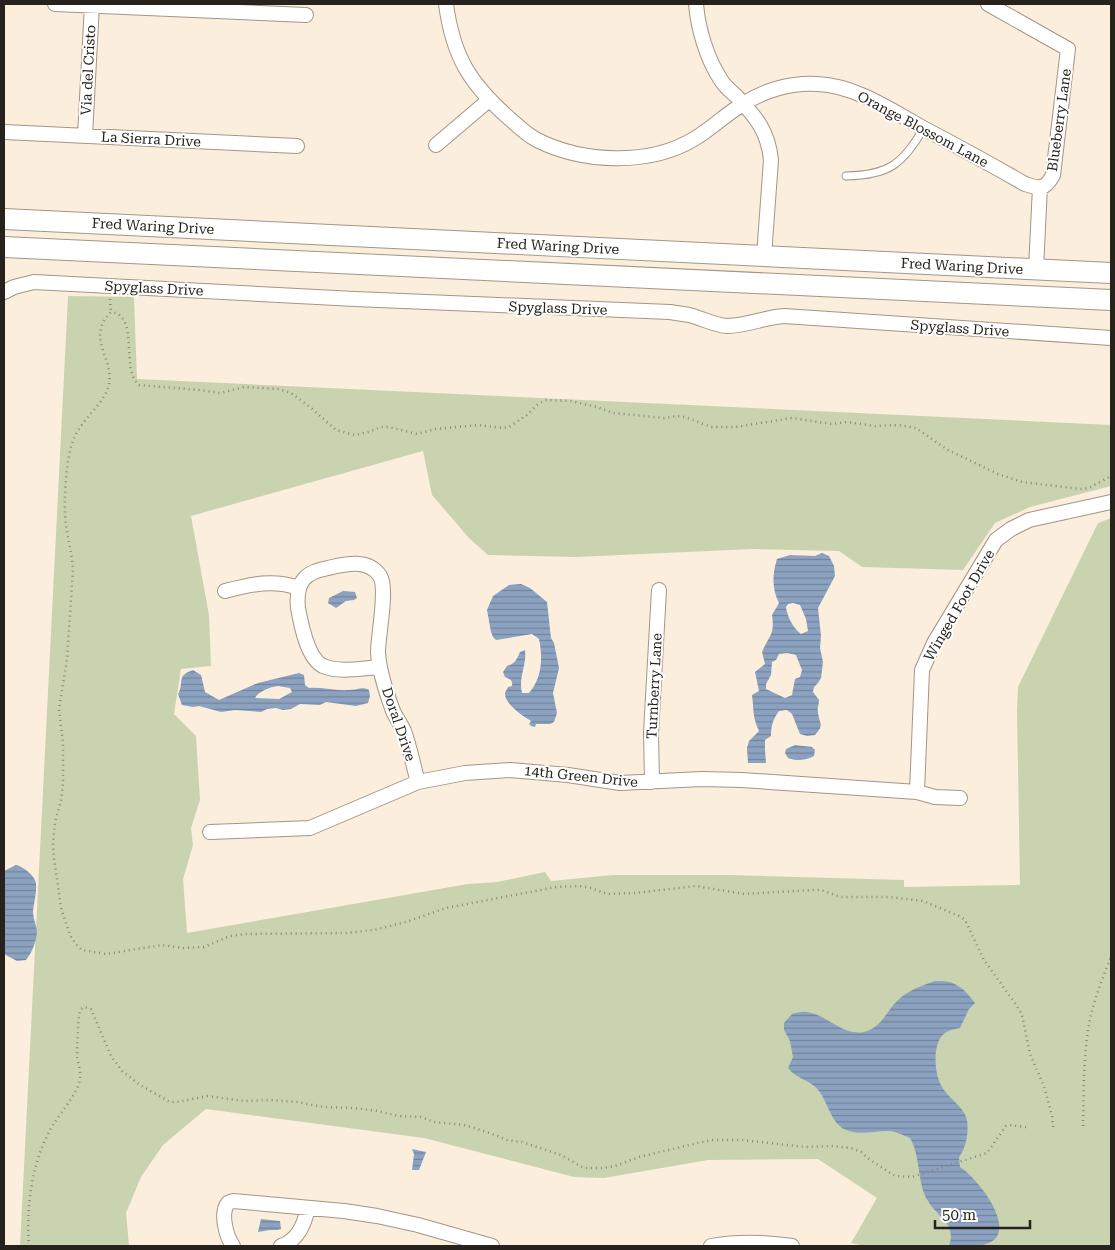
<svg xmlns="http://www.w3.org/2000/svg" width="1115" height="1250" font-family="'Roboto Serif',serif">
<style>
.grass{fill:#c9d3b0}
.water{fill:url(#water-rules);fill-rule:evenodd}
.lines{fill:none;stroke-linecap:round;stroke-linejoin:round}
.lane-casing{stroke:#a29685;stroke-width:9}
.street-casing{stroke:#a29685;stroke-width:16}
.secondary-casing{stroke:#a29685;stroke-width:22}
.path{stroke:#8d8478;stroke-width:2.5;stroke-dasharray:1 4;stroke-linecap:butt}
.lane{stroke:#fff;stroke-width:7}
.street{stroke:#fff;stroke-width:14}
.secondary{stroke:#fff;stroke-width:20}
.labels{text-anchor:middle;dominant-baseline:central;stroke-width:4;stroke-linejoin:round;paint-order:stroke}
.street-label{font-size:14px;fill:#27231c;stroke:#fff}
</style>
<defs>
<pattern id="water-rules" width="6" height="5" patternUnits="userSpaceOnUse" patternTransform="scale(1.25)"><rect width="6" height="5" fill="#8ca2c1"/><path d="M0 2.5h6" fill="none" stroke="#72849c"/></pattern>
</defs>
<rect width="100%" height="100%" fill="#fceedc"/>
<!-- grass -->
<path class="grass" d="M68,296L134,297L137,379L1111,425V486L1030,507L995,523L963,570L862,567L839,551L753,549L576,557L488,555L469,538L432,495L423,451L191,516L209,615L211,666L181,669L174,714L196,736L200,800L191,828L193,845L183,879L187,933L468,884L497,882L545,872L551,881L613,875H731L904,880V887L1020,885L1017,711L1018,687L1098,523L1111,518V1246H865L851,1243L877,1198L818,1159L708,1160L604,1178L574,1177L424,1138L206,1109L163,1145L141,1177L126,1213L129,1246H20Z"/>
<!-- water -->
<path class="water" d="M822,553L829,556L834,566L835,576L818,608L821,636L820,648L823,662L821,678L818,683L814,687L813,692L819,700C819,704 817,708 818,712C819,724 825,724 815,735L807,736L800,734L792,714L787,710L779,711C773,719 771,726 771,736L765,740V750L766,763H748L747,748L749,741L759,731C752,716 754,710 752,695L759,691L755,672L765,664L762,652C769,635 775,635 772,615L779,603C772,589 772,575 777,559L790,555L815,556ZM793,603L800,605L806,619L808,631L801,634C793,628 787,616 786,607L788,604ZM787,653L796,655L802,670L800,677L795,679L792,695L785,698L766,689V684L771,675L772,662L776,660L779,654Z
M521,584L530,588L547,602L551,638L554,643L559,668L553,693L557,713L554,722L550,724H536L535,727L531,726L529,724L531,721C522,716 504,703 505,693L508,687L512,686C513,680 510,679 505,677L503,672L507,666C515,664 517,659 520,652L525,650C527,665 518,678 522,693H529C542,678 543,658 539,639L532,634L496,640L493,637L491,632L487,610L493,596L509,585Z
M343,591L355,592L357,598L354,600L346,601L336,608L328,603L329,598Z
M193,670L201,675L205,692L219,700L258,683L299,673L304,675L305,685L309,688C323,687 335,691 349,690C356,690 363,686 369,690L370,696L368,703L356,706L326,702L320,705L300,704L291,709L283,710L276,708L267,709L261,712L235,710L221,712L199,706L193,707L182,705L178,694C185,683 175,676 193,670ZM278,686L290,688L292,692L279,699L255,698C259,691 270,687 278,686Z
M795,745L812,747L815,750L814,756C808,760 795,761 788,758L785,753L786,749Z
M16,865C24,867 34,875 36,883C37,892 34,902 33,911C33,918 36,924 37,931C37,940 32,953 26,960L17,961L4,954V871Z
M935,981C955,980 963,987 975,1003L969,1009L960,1028C955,1029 949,1030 945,1033C931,1043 934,1078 944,1090C950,1099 962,1106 966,1117C970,1128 966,1149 959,1157L960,1167C975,1176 1012,1221 995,1239C985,1249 962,1246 949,1246C957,1223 938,1218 928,1201C917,1184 921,1157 910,1138C903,1135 895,1131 888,1131C874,1131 862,1135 849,1131C831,1126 829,1104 819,1091C811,1080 796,1079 788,1068L793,1057L790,1041L784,1030V1023L792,1014C797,1013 802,1011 807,1012C828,1015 842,1036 864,1032C881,1028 887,1011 897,1001C908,990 921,986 935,981Z
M412,1149L426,1152L419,1170H412L414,1154Z
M261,1219L280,1221L281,1229L278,1230H270L258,1232Z"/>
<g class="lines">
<defs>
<path id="lane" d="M846,176C890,175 902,164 924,128"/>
<path id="street" d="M55,4L306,15
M446,4C453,57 470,84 510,119C518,126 527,135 537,140C583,163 649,166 694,139C711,129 726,114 743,104C765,90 792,82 818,84C857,86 892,111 925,129C959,147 992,165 1025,184C1040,189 1045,190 1053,175L1068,49L988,4
M696,4C698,29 707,59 721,80C725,87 732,92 737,97C756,117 768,131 771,160L764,256
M4,132L297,146
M85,136L92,4
M436,145L489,100
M1036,269L1040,187
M4,292L14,287L34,282L355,299L670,312C676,313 683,314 689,315C702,318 713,325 727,326C747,326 765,317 784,316L1111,338
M225,591C252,584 273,579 299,588
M380,667C363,668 339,673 323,666C307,658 301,624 298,608C297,598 297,587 304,579C310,572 319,570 328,568C345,564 368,558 380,576C388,589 378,635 378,652C379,671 386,692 393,711C396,718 401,724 404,731C410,747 413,765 418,782
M652,782L651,733L659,590
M917,792L922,670L934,643L996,540L1011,529L1029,520L1111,502
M210,832L310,828L418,782L465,773L510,770L568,775L620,783L702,779L742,780L917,792L935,797L960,798
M233,1246C226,1236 220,1213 228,1203L233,1201L344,1211L377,1216L418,1225L492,1246
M281,1246C298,1240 304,1225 308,1208
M711,1246C738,1241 765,1242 792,1246"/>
<path id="secondary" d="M4,219L1111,273
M4,247L1111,300"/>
</defs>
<!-- lane casing -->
<use href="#lane" class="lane-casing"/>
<!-- street casing -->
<use href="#street" class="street-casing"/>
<!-- secondary casing -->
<use href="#secondary" class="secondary-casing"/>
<!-- path -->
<path class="path" d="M110,299L111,312
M1083,1126C1084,1091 1083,1054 1090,1019C1095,997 1103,977 1111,957
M1053,1127L1052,1116L1044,1086L1030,1054L1022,1015L1017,1006L984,960L965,920L959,916L923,901L890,897H840L821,890H813L744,894L696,886L635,893L607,894L591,888L579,886L556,887L446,908L406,922L374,930L345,933L245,934L230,936L204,947L183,948L162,945L106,954L82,950L75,943L70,935L61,908L54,858L53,844L55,822L61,800L63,784V742L59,709L67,659L73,570C72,554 68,540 66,525C63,504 66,456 74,438C82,419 106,402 109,384C114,357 85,338 111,312C140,315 120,370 139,385L199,390L221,393L244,387L279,389L291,393L310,407L336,430L355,435L369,432L381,427H389L417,434L436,429L478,425L503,428L509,427L527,415L538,404L545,400L571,401L597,407L613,413L664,418L677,416L685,417L711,427H736L792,418L832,424L847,422L875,426L899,425L916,428L948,450L998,474L1022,482L1080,489L1089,488L1111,476
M29,1246C26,1205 32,1160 53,1125C61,1112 78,1093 80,1079C81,1071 78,1063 77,1056C77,1042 78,1028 79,1014L81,1009L84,1007L91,1009L111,1056L122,1071L140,1085L170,1102H177L207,1096L244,1101L270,1100L297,1102L324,1107L354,1108L378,1111L398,1116L421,1117L434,1122L464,1125L490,1133L507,1140L522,1142L561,1155L584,1168H603L615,1166L639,1157L702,1142L713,1140H742L805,1147L831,1146L851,1148L861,1152L870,1160L895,1176L912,1177L987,1153L1006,1126L1010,1125L1026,1127"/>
<!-- lane -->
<use href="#lane" class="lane"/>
<!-- street -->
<use href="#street" class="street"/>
<!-- secondary -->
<use href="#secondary" class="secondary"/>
</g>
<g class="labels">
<!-- street labels -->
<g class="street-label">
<text transform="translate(88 70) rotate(-87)">Via del Cristo</text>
<text transform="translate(1059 120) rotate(-82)">Blueberry Lane</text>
<text transform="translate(923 129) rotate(28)">Orange Blossom Lane</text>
<text transform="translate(151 139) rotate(3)">La Sierra Drive</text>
<text transform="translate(153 226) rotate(3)">Fred Waring Drive</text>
<text transform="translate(558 246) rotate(3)">Fred Waring Drive</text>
<text transform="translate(962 266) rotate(3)">Fred Waring Drive</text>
<text transform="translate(154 288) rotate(3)">Spyglass Drive</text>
<text transform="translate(558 308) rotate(2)">Spyglass Drive</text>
<text transform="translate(960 328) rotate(4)">Spyglass Drive</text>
<text transform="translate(959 605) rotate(-60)">Winged Foot Drive</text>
<text transform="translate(654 686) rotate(-87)">Turnberry Lane</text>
<text transform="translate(399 724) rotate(71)">Doral Drive</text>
<text transform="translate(581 776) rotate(6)">14th Green Drive</text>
</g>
</g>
<!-- border -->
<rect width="1115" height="1250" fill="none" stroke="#27231c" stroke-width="10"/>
<!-- scale -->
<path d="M935 1220v8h95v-8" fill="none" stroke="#27231c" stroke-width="2.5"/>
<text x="942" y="1220" font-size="15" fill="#27231c" stroke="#ffffff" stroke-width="4" paint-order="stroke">50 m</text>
</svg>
